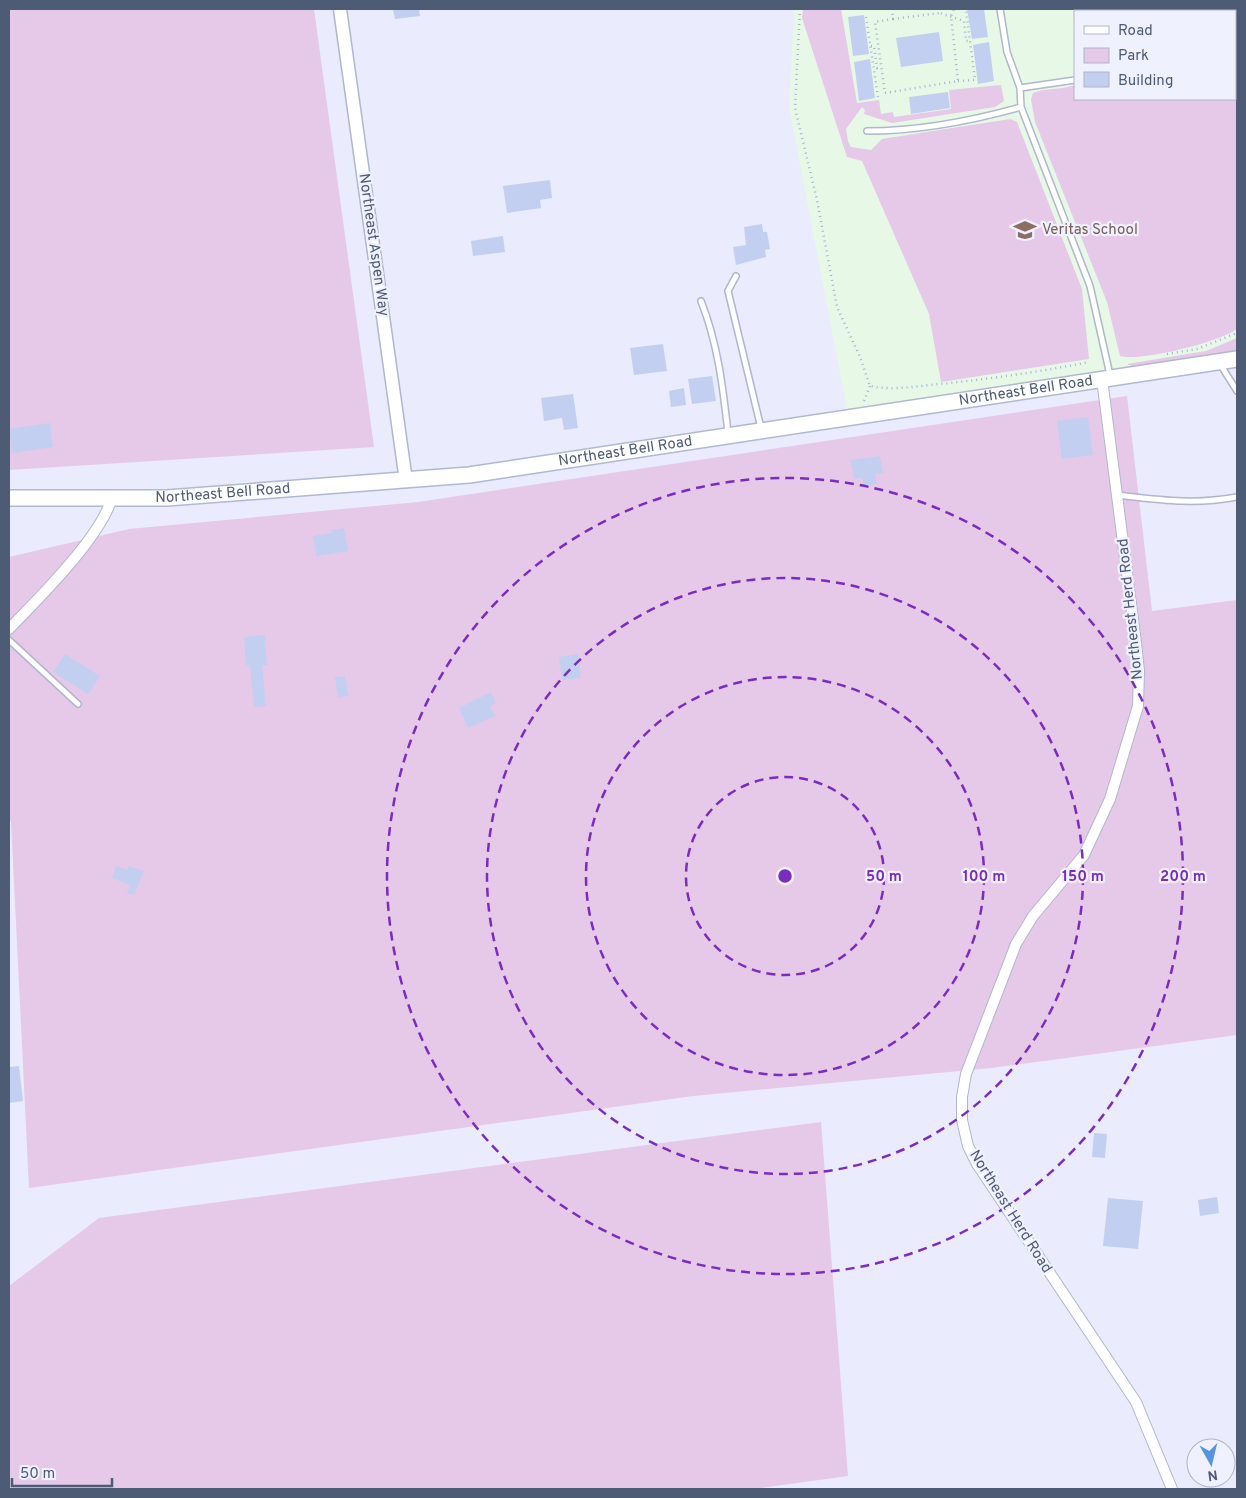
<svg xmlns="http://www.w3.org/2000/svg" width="1246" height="1498" font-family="Overpass,sans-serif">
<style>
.education{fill:#e7f8e6;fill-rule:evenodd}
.green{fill:#e6c8e9}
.building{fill:#c3cff0}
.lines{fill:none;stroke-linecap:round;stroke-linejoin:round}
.service-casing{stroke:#b0b7cd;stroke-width:8}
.minor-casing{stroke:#b0b7cd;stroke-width:12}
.tertiary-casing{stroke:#b0b7cd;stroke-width:15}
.secondary-casing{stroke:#b0b8d2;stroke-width:18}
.path{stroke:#a5b3d5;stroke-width:2.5;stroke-dasharray:1 4;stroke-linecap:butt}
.service{stroke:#fff;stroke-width:5}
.minor{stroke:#fff;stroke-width:10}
.tertiary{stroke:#fff;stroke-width:12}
.secondary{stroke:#fff;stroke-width:15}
.ring{fill:none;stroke:#7b2cbf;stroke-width:2.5;stroke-dasharray:9 6}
.labels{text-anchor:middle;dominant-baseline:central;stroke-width:4.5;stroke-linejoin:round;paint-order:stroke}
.education-label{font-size:15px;fill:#785e54;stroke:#f0f1fe;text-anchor:start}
.street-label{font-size:15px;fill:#4e5b75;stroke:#f0f1fe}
.centre{fill:#7b2cbf;stroke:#f0f1fe;stroke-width:2.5}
.ring-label{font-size:15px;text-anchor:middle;font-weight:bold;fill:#7b2cbf;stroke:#f0f1fe;stroke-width:4.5;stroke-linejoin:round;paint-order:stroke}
</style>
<rect width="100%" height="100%" fill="#eaebfc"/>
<!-- education -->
<path class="education" d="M794,9H1237V352L847,410L789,107ZM1075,11H1235V99H1075Z"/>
<!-- green -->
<path class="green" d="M9,9H314L374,447L9,470Z
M803,9H841L857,103L879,100L881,114L893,112L894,117L951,109L949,90L1001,85L1004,101L995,107L892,123L864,114L865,110L862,107L846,129L848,141L851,147L871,150L882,139L1010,119L1017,122L1082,289L1089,359L941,382L929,314L862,161L847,157L802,18Z
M1089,9H1237V329C1219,342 1141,362 1120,356L1107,302L1035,122L1031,99L1033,93C1045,88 1061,90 1075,85V99H1235V11H1090Z
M1237,338V351L1134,367L1127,364L1206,351Z
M1127,396L1152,611L1237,600V1035L991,1068L693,1096L29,1188L11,821H9V557L129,529L418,502Z
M821,1122L848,1476L753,1489H9V1286L99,1218Z"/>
<!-- building -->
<path class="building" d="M393,9H419L420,16L395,19Z
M967,9H984L988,37L972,39Z
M864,15L869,54L853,56L848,17Z
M939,32L943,61L901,67L896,38Z
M989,42L994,81L978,84L973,45Z
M870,59L875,98L859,101L854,62Z
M948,92L950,108L911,114L909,97Z
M550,180L552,198L540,200L541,208L507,213L503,186Z
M762,224L763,232H767L770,249L765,250L766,257L736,265L733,247L746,245L744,227Z
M503,236L505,252L473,256L471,241Z
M663,344L667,371L634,375L630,348Z
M712,376L716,401L692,404L688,379Z
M684,388L686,405L671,407L669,391Z
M573,394L578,428L564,430L562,418L544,421L541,398Z
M1088,417L1093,455L1062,459L1057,421Z
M50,423L53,447L12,453L9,429Z
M880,456L883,473L875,474L877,484L864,486L862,477L854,479L851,460Z
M344,528L348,551L316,556L313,536L332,533L331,530Z
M265,635L267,665H262L266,706L254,707L250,665H246L244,637Z
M65,654L100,676L88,694L53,672Z
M578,654L581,678L562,680L559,657Z
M345,676L348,696L338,698L335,677Z
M491,692L496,703L490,706L495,716L468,728L459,708Z
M116,866L127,870L129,866L144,871L134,895L127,893L130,885L112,878Z
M19,1066L23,1101L9,1103V1067Z
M1094,1133L1107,1134L1105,1158L1092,1157Z
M1217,1197L1219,1213L1200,1216L1198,1200Z
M1108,1198L1143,1201L1138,1249L1103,1246Z"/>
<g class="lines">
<defs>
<path id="service" d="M1000,9L1007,52L1020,88L1021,107L1090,286L1110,375
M1081,9L1082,11
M1020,88L1075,80
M867,131C919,131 971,121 1021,107
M736,276L728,291L761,428
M701,301C718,344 723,388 728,433
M1220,364L1237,391
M1117,495C1161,500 1194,505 1237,497
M9,640L78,704"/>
<path id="minor" d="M1102,379L1136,643L1139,671L1138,706L1110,799L1084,855L1033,916L1016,944L966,1074L962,1097V1120L968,1146L977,1164L1136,1402L1172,1489
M9,629C39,598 100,538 112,498"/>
<path id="tertiary" d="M340,9L406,481"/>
<g id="secondary">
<path id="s1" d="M9,498H167L469,475L1237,359"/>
</g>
</defs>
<!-- service casing -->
<use href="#service" class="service-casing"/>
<!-- minor casing -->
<use href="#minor" class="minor-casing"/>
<!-- tertiary casing -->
<use href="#tertiary" class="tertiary-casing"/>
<!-- secondary casing -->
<use href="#secondary" class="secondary-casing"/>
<!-- path -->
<path class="path" d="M800,9L795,108L817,200L837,307L860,357L870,386C893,391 916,386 939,384C990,379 1039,372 1089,362
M892,9L893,19L875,22L885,93L958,81L951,16L954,9
M940,9V13L964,21L966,41H970
M1014,9L1015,14
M1025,9V12
M866,17L878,97
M893,19L940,13
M871,46H874L877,68L881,67
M958,81L975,80L966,9
M1167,354L1197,349L1237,333
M864,401L870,386"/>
<!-- service -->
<use href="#service" class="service"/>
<!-- minor -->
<use href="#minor" class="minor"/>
<!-- tertiary -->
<use href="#tertiary" class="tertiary"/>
<!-- secondary -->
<use href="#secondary" class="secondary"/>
</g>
<!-- distance rings -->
<g class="ring">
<circle cx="785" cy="876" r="99"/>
<circle cx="785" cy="876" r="199"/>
<circle cx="785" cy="876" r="298"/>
<circle cx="785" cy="876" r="398"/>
</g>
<!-- icons -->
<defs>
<symbol id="school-bare" viewBox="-9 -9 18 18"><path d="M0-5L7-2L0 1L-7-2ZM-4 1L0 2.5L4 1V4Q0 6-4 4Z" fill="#8d6e63" stroke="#f0f1fe" stroke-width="2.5" paint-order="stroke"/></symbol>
</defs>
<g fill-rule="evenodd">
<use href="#school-bare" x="1009" y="214" width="32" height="32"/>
</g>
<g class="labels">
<!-- education labels -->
<g class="education-label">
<text x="1042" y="230">Veritas School</text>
</g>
<!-- street labels -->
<g class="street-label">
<text transform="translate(373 245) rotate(82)">Northeast Aspen Way</text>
<text stroke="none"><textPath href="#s1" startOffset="1024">Northeast Bell Road</textPath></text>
<text stroke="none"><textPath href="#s1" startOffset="619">Northeast Bell Road</textPath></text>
<text stroke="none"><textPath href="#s1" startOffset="214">Northeast Bell Road</textPath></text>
<text transform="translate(1131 609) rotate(-96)">Northeast Herd Road</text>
<text transform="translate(1010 1212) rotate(58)">Northeast Herd Road</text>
</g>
</g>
<circle cx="785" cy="876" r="8" class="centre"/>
<g class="ring-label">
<text x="884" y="881">50 m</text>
<text x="984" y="881">100 m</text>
<text x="1083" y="881">150 m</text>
<text x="1183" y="881">200 m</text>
</g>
<!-- border -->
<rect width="1246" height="1498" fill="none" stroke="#4e5b75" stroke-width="20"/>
<!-- legend -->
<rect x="1074" y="10" width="162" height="90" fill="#f0f1fe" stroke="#afb5c7"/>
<rect x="1084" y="26" width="25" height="8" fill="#ffffff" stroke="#afb5c7"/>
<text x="1118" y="35" font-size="15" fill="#4e5b75">Road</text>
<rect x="1084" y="48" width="25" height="15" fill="#e6c8e9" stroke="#afb5c7"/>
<text x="1118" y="60" font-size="15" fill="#4e5b75">Park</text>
<rect x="1084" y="72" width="25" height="15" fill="#c3cff0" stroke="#afb5c7"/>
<text x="1118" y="85" font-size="15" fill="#4e5b75">Building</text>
<!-- north arrow -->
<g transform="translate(1211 1463) rotate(172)"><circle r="24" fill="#f0f1fe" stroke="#afb5c7"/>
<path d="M0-4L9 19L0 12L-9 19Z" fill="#5694de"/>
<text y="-8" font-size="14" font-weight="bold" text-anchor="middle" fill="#4e5b75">N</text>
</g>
<!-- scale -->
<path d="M12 1478v8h100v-8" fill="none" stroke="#4e5b75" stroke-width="2.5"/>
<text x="20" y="1478" font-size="15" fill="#4e5b75" stroke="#f0f1fe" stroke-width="4" paint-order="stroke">50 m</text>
</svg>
